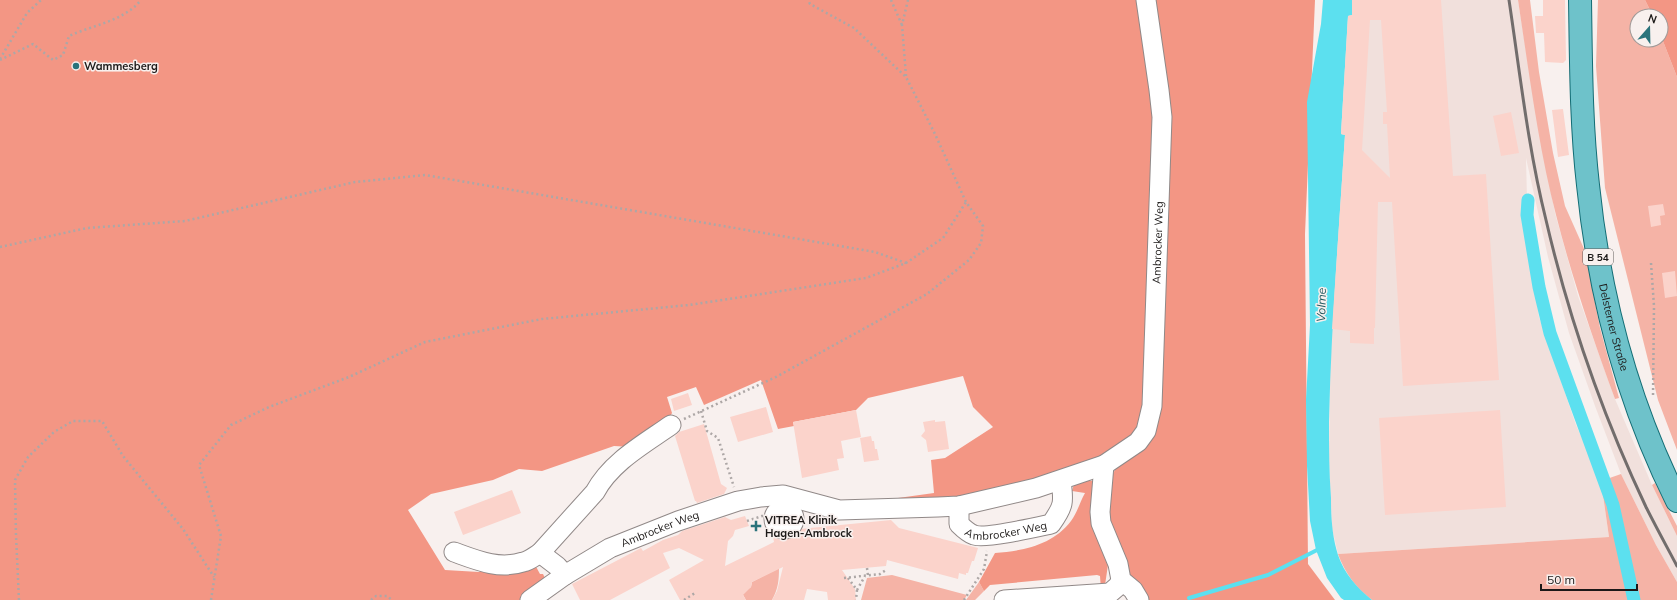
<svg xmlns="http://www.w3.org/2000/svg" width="1677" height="600" font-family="Mulish,sans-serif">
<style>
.built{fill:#f1e0dc}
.green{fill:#f5b3a6}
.forest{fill:#f39684}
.water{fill:#5ce0ef}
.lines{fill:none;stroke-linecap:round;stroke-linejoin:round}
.stream{stroke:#5ce0ef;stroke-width:4}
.canal{stroke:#5ce0ef;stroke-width:13}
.building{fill:#fbd3cb;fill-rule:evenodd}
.minor-casing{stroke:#918988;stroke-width:21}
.major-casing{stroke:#136d75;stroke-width:24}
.path{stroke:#ada7a6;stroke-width:2.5;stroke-dasharray:2 3;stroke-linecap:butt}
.minor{stroke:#fff;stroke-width:19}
.major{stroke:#6ec2ca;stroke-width:22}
.rail{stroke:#726d6c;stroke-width:3}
.poi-dot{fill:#2a737b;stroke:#f8f0ee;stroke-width:1.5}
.labels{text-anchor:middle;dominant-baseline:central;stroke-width:3;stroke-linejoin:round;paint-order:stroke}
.shield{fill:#f8f0ee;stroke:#5e5a58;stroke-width:1}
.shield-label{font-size:10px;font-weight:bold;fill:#1c1918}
.poi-label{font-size:11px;font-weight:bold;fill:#1c1918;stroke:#f8f0ee;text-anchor:start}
.street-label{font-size:11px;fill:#1c1918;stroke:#f8f0ee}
.water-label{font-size:12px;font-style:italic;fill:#215960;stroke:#f8f0ee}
</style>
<rect width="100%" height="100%" fill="#f8f0ee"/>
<!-- built -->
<path class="built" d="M1352,0H1518L1532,89L1555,213L1578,296L1615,399L1652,485L1677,536V582L1656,545L1621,474L1595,406L1569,333L1548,257L1526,158L1528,241L1539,317L1576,425L1601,481L1609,537L1338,554L1332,528L1329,459L1330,377L1332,329L1345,135L1341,134L1348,16L1352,15Z"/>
<!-- green -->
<path class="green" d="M1518,0H1530L1539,72L1553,153L1565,206L1585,251L1600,328L1619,398L1615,399C1593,339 1572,278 1556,215C1538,145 1529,72 1518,0Z
M1598,0H1645L1653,16H1637V40H1661V36L1677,77V450L1658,400L1605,188L1596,66Z
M1621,474L1656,545L1677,582V600H1372C1356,588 1345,573 1338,554L1609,537L1601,481Z
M1655,483L1677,526V536L1652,485Z
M779,568C779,581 778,589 772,600H746L742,593L751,587L752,582Z
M892,575L967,595L964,600H861L867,578Z
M979,582L984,591L975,600H966Z"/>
<!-- forest -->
<path class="forest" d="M0,0H1139L1156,98L1149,380L1139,429L1125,445L1078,470L978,496L899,502L898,498L934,493L931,460L945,458L993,427L973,407L963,376L868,398L856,410L793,422L794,426L778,429L761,380L704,405L696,387L667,397L672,413L666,423L632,447L614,446L542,471L519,469L493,480L431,494L408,510L445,570L479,572L485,568L534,563L540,574H543L547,582L529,600H0Z
M1153,0H1315L1305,234L1308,564L1335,600H1143L1128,578L1107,527L1109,481L1116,468L1157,423Z
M1645,0H1677V77L1661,36V16H1653Z
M1086,480L1093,481L1109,558L1105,585L1101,590L1100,576L1097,575L990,585L984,591L979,582L995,553C1023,551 1053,545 1071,521C1077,513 1080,502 1085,493L1072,491L1074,484Z"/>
<!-- water -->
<path class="water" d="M1323,0H1352V15L1348,16L1341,134L1345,135C1339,231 1331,326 1329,422C1329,447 1329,472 1331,498C1331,517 1332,536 1338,555C1344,573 1357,588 1372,600H1344L1341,598L1327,578L1316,550L1310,521L1307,466L1306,400L1310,325L1307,102L1321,24Z"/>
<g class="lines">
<!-- stream -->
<path class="stream" d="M1189,598L1268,575L1319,549"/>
<!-- canal -->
<path class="canal" d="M1528,200L1527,215L1539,287L1550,333L1613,505L1634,600"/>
</g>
<!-- building -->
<path class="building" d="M1352,0H1441L1453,176L1486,174L1499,380L1403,386L1392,202H1378L1375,328H1374V344L1350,343V331L1332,329L1345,135L1341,134L1348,16L1352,15ZM1370,20H1381L1387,112H1383V124H1387L1390,178L1362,150Z
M1543,0H1565L1566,60L1563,63L1545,62L1544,33H1536L1535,16H1543Z
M1563,109L1569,155L1558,157L1552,110Z
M1511,112L1519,153L1501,156L1493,116Z
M1663,204L1665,215L1660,216L1661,225L1651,227L1648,206Z
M1675,271L1677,296L1665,298L1662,273Z
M688,393L692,405L674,411L671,399Z
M766,407L773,432L738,442L730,417Z
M856,410L861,437L841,441L844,458L837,459L839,470L802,478L793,422Z
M1500,410L1506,507L1385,515L1379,418Z
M935,420V422L945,421L949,449L928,452L926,440L921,436L925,431L923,422Z
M704,424L721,484L727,488L724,494L697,503L696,501H695L675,436L679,432Z
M871,436L872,441H874L875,449H877L879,460L864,462L860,438Z
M512,490L521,513L463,535L454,512Z
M745,516L749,526L735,530L733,536L728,541L725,566L774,542L773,537L793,534L790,530L891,520L899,528L978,548L974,561H972L968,573H966V575L959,573L958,579L887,560L886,566L842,570L855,589L856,600H828L827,592L807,589L804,600H772L777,591L783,567L752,582L751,587L743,595L746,600H680L669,580L704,560L679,548L663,553L670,568L610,600H580L572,584L641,548L643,551L663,540L678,535L682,531L725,517L731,520Z"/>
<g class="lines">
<defs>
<g id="minor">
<path id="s1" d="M671,425C644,444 611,462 595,492L540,553L557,566L565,575L610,548L678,521L738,501L761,497L783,495L839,510L938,507L959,506L1036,488L1104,465L1138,442L1146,431L1152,406L1162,117L1159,90L1146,0"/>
<path d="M1104,465L1100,512L1101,523L1118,564L1121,580L1133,590L1139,600"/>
<path id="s2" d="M959,506V524C964,529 968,533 974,535C985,539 1037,527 1051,524C1064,506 1064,502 1061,481"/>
<circle cx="784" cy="519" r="10"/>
<path d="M454,552C476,560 499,570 523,562C529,561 535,556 540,553"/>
<path d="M530,600L565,575"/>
<path d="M1004,600L1110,593L1118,586L1121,580"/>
</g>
<g id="major">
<path id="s3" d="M1580,0C1581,62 1581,124 1588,185C1599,294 1628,403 1677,501"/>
</g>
</defs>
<!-- minor casing -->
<use href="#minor" class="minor-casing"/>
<!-- major casing -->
<use href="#major" class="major-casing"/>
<!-- path -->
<path class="path" d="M891,0L902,25
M0,59L27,13L41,0
M0,60L33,44L53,60L63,55L69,36C93,25 124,21 141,0
M906,76L902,25L908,0
M0,247L87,228L185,221L355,182L425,175L875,252L906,263
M1651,263L1654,306L1653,397
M701,411L707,431L718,438L734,487
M684,419L776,377L927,294L969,260L981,243L983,226L966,202L935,134L906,77L854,28L810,4L808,0
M747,521L762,516H774
M791,525L795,530
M867,568L868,576
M844,578L880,574L886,570
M848,578L857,590L856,600
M857,590L865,576
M19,600L16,536L15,480L28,457L54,432L73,421H102L123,456L183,529L214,577
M211,600L221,536L199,465L231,425L269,407L349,377L425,342L542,319L689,305L866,278L906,263L943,238L966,202
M371,600L376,596H387L392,600
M684,600L695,593
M964,600L984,569L987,551"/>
<!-- minor -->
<use href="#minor" class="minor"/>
<!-- major -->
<use href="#major" class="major"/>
<!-- rail -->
<path class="rail" d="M1509,0C1520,73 1528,148 1546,220C1569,319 1603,416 1646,507C1656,527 1667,547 1677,566"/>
</g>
<!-- markers -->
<g class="poi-dot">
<circle cx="76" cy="66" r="4"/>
<path d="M754 520h4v4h4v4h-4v4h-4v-4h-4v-4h4z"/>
</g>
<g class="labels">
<!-- shield labels -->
<rect class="shield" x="1583" y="249" width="30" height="16" rx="3"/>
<g class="shield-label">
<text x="1598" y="257">B 54</text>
</g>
<!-- poi labels -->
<g class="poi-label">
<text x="84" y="66">Wammesberg</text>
<text x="765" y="520">VITREA Klinik<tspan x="765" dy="13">Hagen-Ambrock</tspan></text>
</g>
<!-- street labels -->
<g class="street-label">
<text stroke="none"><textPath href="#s1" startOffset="1025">Ambrocker Weg</textPath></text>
<text stroke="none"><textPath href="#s3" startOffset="330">Delsterner Straße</textPath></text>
<text stroke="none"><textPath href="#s2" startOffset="69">Ambrocker Weg</textPath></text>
<text stroke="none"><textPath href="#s1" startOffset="324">Ambrocker Weg</textPath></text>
</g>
<!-- water labels -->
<g class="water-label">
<text transform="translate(1321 305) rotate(-88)">Volme</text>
</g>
</g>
<!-- north arrow -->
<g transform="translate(1649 28) rotate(20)"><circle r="19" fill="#f8f0ee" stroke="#a09a98"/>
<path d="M0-3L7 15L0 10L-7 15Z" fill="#2a737b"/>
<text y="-6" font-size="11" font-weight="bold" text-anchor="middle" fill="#1c1918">N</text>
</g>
<!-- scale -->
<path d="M1541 584v6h96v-6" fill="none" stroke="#1c1918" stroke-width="2"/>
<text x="1547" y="584" font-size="12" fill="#1c1918" stroke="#f8f0ee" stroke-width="3" paint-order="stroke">50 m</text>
</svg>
